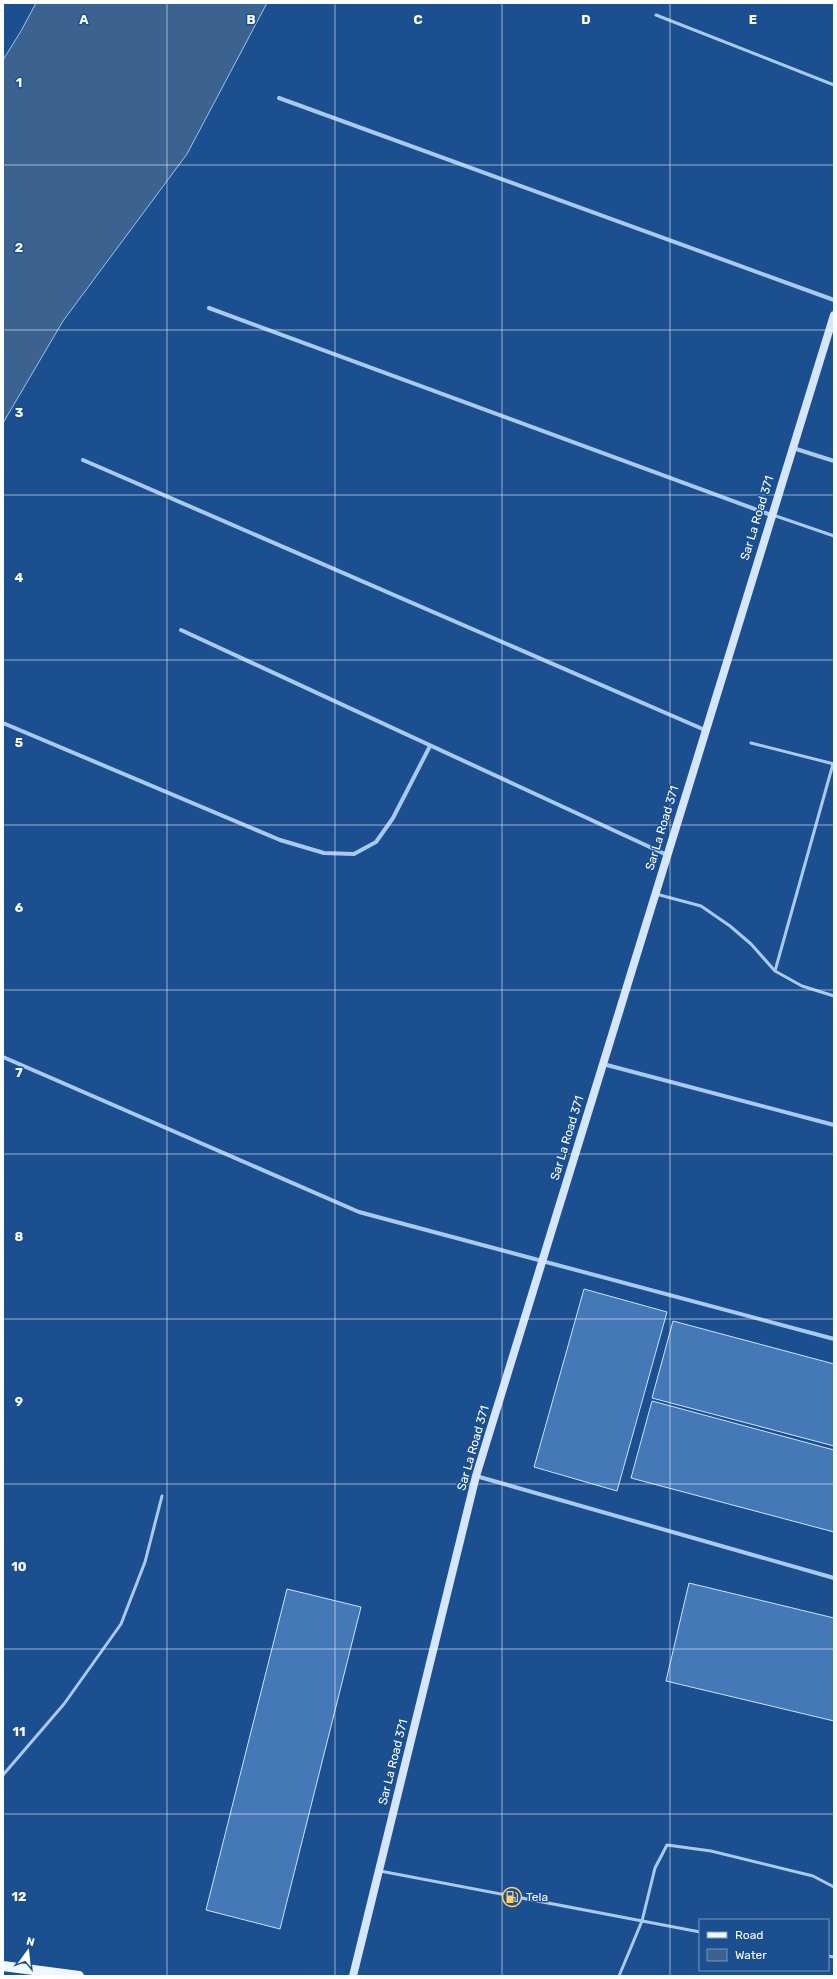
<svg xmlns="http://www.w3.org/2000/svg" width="837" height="1979" font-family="Rubik,sans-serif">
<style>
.water{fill:#3c6290;stroke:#9cc4f0}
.building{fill:#4478b7;stroke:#cfe3fa}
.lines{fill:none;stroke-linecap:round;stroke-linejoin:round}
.lane{stroke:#a9c9ee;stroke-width:3}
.street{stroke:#a9c9ee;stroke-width:4}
.secondary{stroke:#d6e6fa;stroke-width:8}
.primary{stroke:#f0f6ff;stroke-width:10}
.grid{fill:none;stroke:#fff;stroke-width:1;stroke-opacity:0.55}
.labels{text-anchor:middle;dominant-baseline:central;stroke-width:3;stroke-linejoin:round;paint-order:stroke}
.street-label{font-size:12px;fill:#fff;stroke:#1b4f8f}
.poi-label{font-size:12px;fill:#fff;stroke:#1b4f8f;text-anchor:start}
.grid-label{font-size:13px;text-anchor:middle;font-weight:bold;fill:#fff;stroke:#1b4f8f;stroke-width:3;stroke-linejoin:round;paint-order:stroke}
</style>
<rect width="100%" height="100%" fill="#1b4f8f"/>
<!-- water -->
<path class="water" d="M36,3H267L187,154L63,321L3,423V60L21,31Z"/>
<!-- building -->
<path class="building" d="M584,1289L667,1312L617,1491L534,1467Z
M673,1321L834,1364V1446L652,1398Z
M652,1401L834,1450V1532L631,1478Z
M689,1583L834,1618V1721L666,1681Z
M287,1589L361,1607L280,1929L206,1910Z"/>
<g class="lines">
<!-- lane -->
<path class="lane" d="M656,15L834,85
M773,515L834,536
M751,743L834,764
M656,894L701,906L730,926L751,944L775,971L802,986L834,996
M775,971L833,764
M3,1775L64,1704L121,1624L145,1562L162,1496
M380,1871L700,1932
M828,1956L834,1957
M619,1976L642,1921L655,1868L667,1845L711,1851L813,1876L834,1887"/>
<!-- street -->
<path class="street" d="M279,98L834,300
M209,308L771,515
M793,448L834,461
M83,460L705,730
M181,630L667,855
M3,723L280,840L324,853L354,854L376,842L393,818L430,746
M3,1057L359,1212L834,1339
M603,1064L834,1125
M476,1476L834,1578"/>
<!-- secondary -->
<path class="secondary" d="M353,1976L476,1476L834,315"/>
<!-- primary -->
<path class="primary" d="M3,1966L79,1976"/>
</g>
<!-- grid -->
<path class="grid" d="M167,3V1976M335,3V1976M502,3V1976M670,3V1976M3,165H834M3,330H834M3,495H834M3,660H834M3,825H834M3,990H834M3,1154H834M3,1319H834M3,1484H834M3,1649H834M3,1814H834"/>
<!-- icons -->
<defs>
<symbol id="fuel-ring" viewBox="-11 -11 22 22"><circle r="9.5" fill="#1b4f8f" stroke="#ffd166" stroke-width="1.5"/><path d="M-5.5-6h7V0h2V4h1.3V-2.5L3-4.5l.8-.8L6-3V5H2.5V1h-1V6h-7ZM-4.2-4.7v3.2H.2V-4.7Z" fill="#ffd166"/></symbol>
</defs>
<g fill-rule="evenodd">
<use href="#fuel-ring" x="501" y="1886" width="22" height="22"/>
</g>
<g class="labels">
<!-- street labels -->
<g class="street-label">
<text transform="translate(757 518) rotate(-73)">Sar La Road 371</text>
<text transform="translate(662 828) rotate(-73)">Sar La Road 371</text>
<text transform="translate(567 1138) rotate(-73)">Sar La Road 371</text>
<text transform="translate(473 1448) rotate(-74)">Sar La Road 371</text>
<text transform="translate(393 1762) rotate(-76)">Sar La Road 371</text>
</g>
<!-- poi labels -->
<g class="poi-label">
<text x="526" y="1897">Tela</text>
</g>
</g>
<g class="grid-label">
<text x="84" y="24">A</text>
<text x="251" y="24">B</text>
<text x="418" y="24">C</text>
<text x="586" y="24">D</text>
<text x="753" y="24">E</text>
<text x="19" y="87">1</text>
<text x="19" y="252">2</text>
<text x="19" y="417">3</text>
<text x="19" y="582">4</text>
<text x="19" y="747">5</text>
<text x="19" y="912">6</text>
<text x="19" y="1077">7</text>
<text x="19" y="1241">8</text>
<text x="19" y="1406">9</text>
<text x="19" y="1571">10</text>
<text x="19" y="1736">11</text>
<text x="19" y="1901">12</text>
</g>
<!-- border -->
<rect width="837" height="1979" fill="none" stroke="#ffffff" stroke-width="8"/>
<!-- legend -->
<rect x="699" y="1919" width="130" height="52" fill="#1b4f8f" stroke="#7695bc"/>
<rect x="707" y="1932" width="20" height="6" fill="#f0f6ff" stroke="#7695bc"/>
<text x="735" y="1939" font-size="12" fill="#ffffff">Road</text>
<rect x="707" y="1949" width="20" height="12" fill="#3c6290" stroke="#7695bc"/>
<text x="735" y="1959" font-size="12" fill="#ffffff">Water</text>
<!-- north arrow -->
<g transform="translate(28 1951) rotate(15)" stroke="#1b4f8f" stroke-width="3" paint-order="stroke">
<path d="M0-3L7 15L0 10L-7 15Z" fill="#ffffff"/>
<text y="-6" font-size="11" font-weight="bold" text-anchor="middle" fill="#ffffff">N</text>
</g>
</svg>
